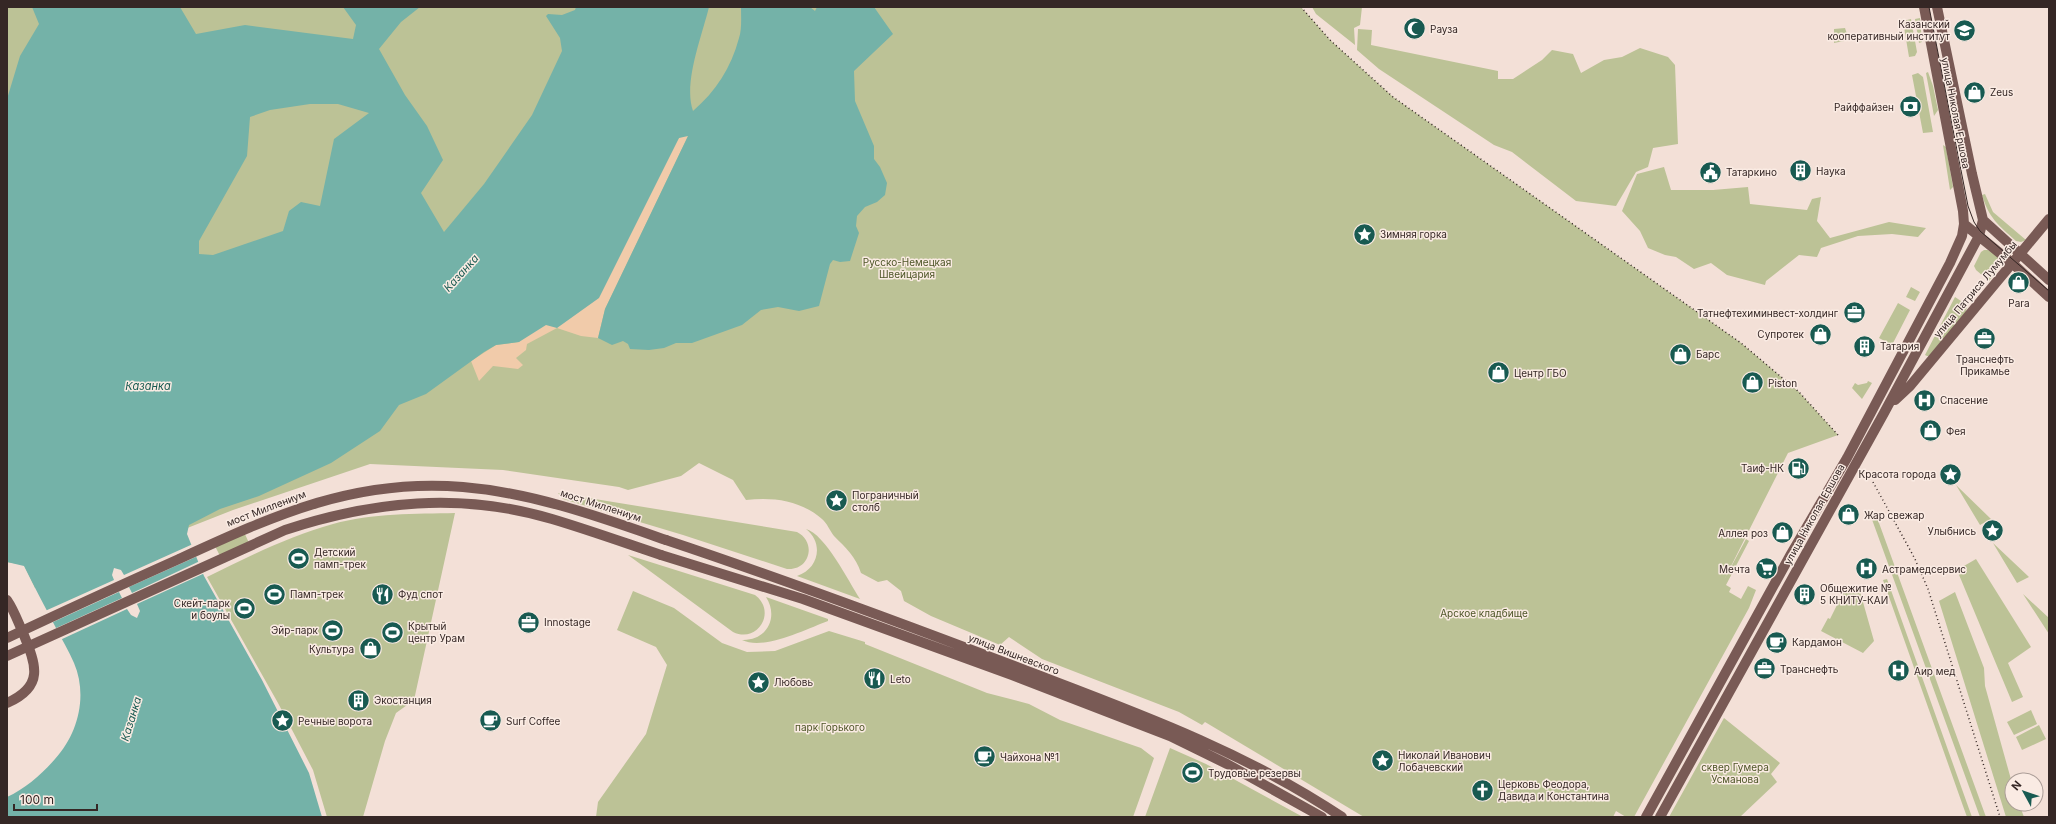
<svg xmlns="http://www.w3.org/2000/svg" width="2056" height="824" font-family="Inter,sans-serif">
<style>
.green{fill:#bcc296;fill-rule:evenodd}
.sand{fill:#f1cbaa}
.water{fill:#74b2a8;fill-rule:evenodd}
.pier{fill:#f3e0d7}
.lines{fill:none;stroke-linecap:round;stroke-linejoin:round}
.major{stroke:#795a55;stroke-width:10}
.tram{stroke:#352725;stroke-width:1}
.rail{stroke:#352725;stroke-width:1.5;stroke-dasharray:1 3;stroke-linecap:butt}
.major-bridge{stroke:#795a55;stroke-width:10}
.labels{text-anchor:middle;dominant-baseline:central;stroke-width:3;stroke-linejoin:round;paint-order:stroke}
.poi-label{font-size:10px;fill:#352725;stroke:#faebe3;text-anchor:start}
.street-label{font-size:10px;fill:#352725;stroke:#faebe3}
.park-label{font-size:10px;fill:#4d5527;stroke:#faebe3}
.water-label{font-size:11px;font-style:italic;fill:#185a51;stroke:#faebe3}
</style>
<rect width="100%" height="100%" fill="#f3e0d7"/>
<!-- green -->
<path class="green" d="M7,7H1301L1330,40L1393,97L1741,343L1799,392L1838,435L1788,453L1724,580L1746,539L1749,541L1726,585L1731,588L1729,592L1741,599L1748,586L1756,590L1749,608L1634,817H1626L1616,811L1613,817H1364L1205,722L1202,725L1179,712L1042,659L1009,637L1000,645L931,616L904,601L901,591L887,580L878,582L861,573C856,557 846,548 834,536C830,531 827,523 822,519C800,500 773,497 746,500L733,480L699,463L681,476L628,490L619,487L503,470L370,464L233,510L35,588L24,565L7,562ZM1739,600L1744,603L1627,816L1744,603Z
M1312,7H1362L1360,25L1354,28L1355,45L1316,14Z
M1920,18L1922,42L1919,43L1915,19Z
M1911,19L1917,52L1915,56L1909,57L1903,21Z
M1845,28L1849,40L1834,43V29Z
M1358,29L1372,30L1371,45L1498,71V79H1513L1542,60L1552,50L1573,54L1581,73L1604,60L1622,57L1640,48L1668,57L1675,65L1678,144L1653,148L1648,167L1636,172L1616,206L1576,201L1512,152L1494,145L1379,69L1357,50Z
M1928,72L1933,86L1938,110L1934,116L1926,73Z
M1918,73L1923,77L1933,132L1923,133L1912,75Z
M1943,145L1946,147L1953,187L1950,190Z
M1664,167L1671,190H1713L1748,187L1750,204L1807,210L1812,199L1821,197L1817,221L1830,238L1889,222L1926,228L1918,237L1892,234L1858,236L1821,248L1817,257L1799,255L1766,281L1765,285L1727,275L1711,263L1694,269L1676,257L1665,255L1648,248L1640,231L1622,211L1637,174Z
M1985,194L1993,212L2026,240L2021,242L2016,241C1998,225 1989,218 1982,195Z
M1984,250H1988L2002,259L2003,263L1989,281L1976,270L1974,266L1981,252Z
M1911,287L1920,292L1915,301L1906,297Z
M1955,297L1967,305L1966,312L1929,356H1927L1925,355Z
M1898,303L1910,310L1892,345L1879,338Z
M1868,381L1872,383L1862,399L1852,388L1855,383L1858,385L1867,383Z
M1956,485L1991,519L1980,525Z
M558,493L797,532C817,542 810,571 787,569L683,535L563,499Z
M1875,512L1986,817H1980L1870,514Z
M455,513L414,700L396,713L385,741L363,817H327L313,770L278,703L207,577C248,557 289,536 333,524C372,513 416,514 455,513Z
M806,529C825,534 849,582 860,599L797,576C819,569 824,543 806,529Z
M244,532L249,543L220,556L215,546Z
M1993,543L2029,577L2017,583Z
M628,555L755,595C777,611 758,644 733,632Z
M1976,559L2031,647L2008,663L2023,697L2012,702L1957,570Z
M1887,579L1968,806L1972,817H1967L1963,806L1883,580Z
M1847,585L1856,589L1859,588L1874,641L1863,653L1821,631L1828,618L1830,619Z
M633,591L674,608L722,643L747,652L775,651L829,631L865,642V644L987,693L1029,704L1060,720L1141,748L1154,758L1133,817H596L598,802L646,734L667,665L656,647L617,630Z
M1955,592L1984,668L1985,686L2012,783V804H2019L2024,817H2006L1939,601Z
M2023,594L2049,618V634Z
M766,597L828,619V621C806,629 764,651 742,640C767,641 779,617 766,597Z
M2031,710L2037,724L2014,735L2007,722Z
M1724,718L1780,763L1771,774L1777,782L1740,817H1669Z
M2039,725L2046,739L2022,750L2016,737Z
M1170,748L1206,764L1303,817H1145Z"/>
<!-- sand -->
<path class="sand" d="M683,135L688,136L605,309L598,338L581,336L557,328L527,344L526,350L516,358L523,365L518,369L493,366L479,381L471,361L496,345L519,342L679,138Z"/>
<!-- water -->
<path class="water" d="M32,7H180L196,34L245,25L353,39L356,25L343,7H420L401,22L379,49L405,95L427,126L443,160L421,193L444,232L484,184L532,115L562,51L560,38L546,16L548,14L562,15L575,10L576,7H709C702,36 683,83 693,111C716,91 731,68 739,38C742,29 741,17 741,7H810L815,11L817,7H874L893,34L854,71L855,101L874,146V159L880,167L887,183L885,195L877,202L865,207L857,216L856,226L859,233L850,261L840,262L833,260L830,264L819,306L799,311L778,307L761,310L742,325L692,343H676L664,348L649,350L630,349L628,344L623,341L612,345L598,338L605,309L688,136L679,138L599,298L557,328L546,325L519,342L496,345L484,352L426,394L399,405L380,431L331,463L259,496L220,509L189,525L187,534L204,576L262,680L309,773L322,817H7V797C25,789 42,774 55,759C78,734 88,696 74,663C69,651 62,640 56,628C45,607 34,586 24,566L7,562V99L20,56L39,24ZM310,104H338L369,113L334,139L320,206L301,202L289,211L283,231L213,255L199,254V241L247,156L250,117L270,110Z"/>
<!-- pier -->
<path class="pier" d="M193,544L198,556L129,587L132,593L200,561L205,573L137,604L140,611L137,618L131,615L127,609L60,640L54,629L122,598L119,592L51,623L45,611L114,580L112,575L114,568L121,570L124,575Z"/>
<g class="lines">
<!-- major -->
<path class="major" d="M1983,220L2049,280
M1964,224L2012,263L2049,297
M1895,400L1910,386L2049,219
M666,540C786,580 904,624 1022,669C1132,711 1244,751 1342,817
M661,555L803,599L1012,675L1170,736L1227,764L1322,817
M7,600C14,610 18,622 23,633C36,665 45,686 7,703
M1646,817L1791,554L1847,458L1950,263L1962,236L1964,224L1963,211L1924,7
M1660,817L1884,413L1979,236L1983,220L1972,174L1937,7"/>
<!-- tram -->
<path class="tram" d="M1929,7L1968,206L1974,222L1980,231L2049,291"/>
<!-- rail -->
<path class="rail" d="M1301,7L1330,40L1393,97L1741,343L1799,392L1838,435
M1873,482L1915,559L1928,589L2000,817"/>
<!-- major-bridge -->
<path class="major-bridge" d="M7,638C64,611 121,585 179,559C275,515 355,478 463,487C534,493 600,517 666,540
M7,656L285,530C373,501 461,492 552,519C589,530 625,543 661,555"/>
</g>
<!-- icons -->
<defs>
<symbol id="mosque-disc" viewBox="-11 -11 22 22"><circle r="9.5" fill="#185a51" stroke="#faebe3"/><path d="M3.5-4.9A6 6 0 1 0 3.5 4.9A5 5 0 1 1 3.5-4.9Z" fill="#fff"/></symbol>
<symbol id="university-disc" viewBox="-11 -11 22 22"><circle r="9.5" fill="#185a51" stroke="#faebe3"/><path d="M0-5L7-2L0 1L-7-2ZM-4 1L0 2.5L4 1V4Q0 6-4 4Z" fill="#fff"/></symbol>
<symbol id="shop-disc" viewBox="-11 -11 22 22"><circle r="9.5" fill="#185a51" stroke="#faebe3"/><path d="M-5-2.5h2.3a2.7 3.5 0 0 1 5.4 0H5L5.5 6h-11ZM-1.5-2.5h3a1.5 2.3 0 0 0-3 0Z" fill="#fff"/></symbol>
<symbol id="bank-disc" viewBox="-11 -11 22 22"><circle r="9.5" fill="#185a51" stroke="#faebe3"/><path d="M-6-4H6V4H-6ZM0-2.3a2.3 2.3 0 1 0 0 4.6a2.3 2.3 0 1 0 0-4.6Z" fill="#fff"/></symbol>
<symbol id="building-disc" viewBox="-11 -11 22 22"><circle r="9.5" fill="#185a51" stroke="#faebe3"/><path d="M-4-6H4V6H1V3H-1V6H-4ZM-2.5-4.3h1.7v1.8h-1.7ZM.8-4.3h1.7v1.8H.8ZM-2.5-1h1.7V.8h-1.7ZM.8-1h1.7V.8H.8Z" fill="#fff"/></symbol>
<symbol id="civic-disc" viewBox="-11 -11 22 22"><circle r="9.5" fill="#185a51" stroke="#faebe3"/><path d="M-.6-6.5H3V-4.5H.6V-3L4-1V1h2V6H-6V1h2V-1L-.6-3ZM-1.2 2.5V6h2.4V2.5Z" fill="#fff"/></symbol>
<symbol id="sight-disc" viewBox="-11 -11 22 22"><circle r="9.5" fill="#185a51" stroke="#faebe3"/><path d="M0-6L1.8-2.2L6-1.7L2.9 1.2L3.7 5.4L0 3.3L-3.7 5.4L-2.9 1.2L-6-1.7L-1.8-2.2Z" fill="#fff"/></symbol>
<symbol id="office-disc" viewBox="-11 -11 22 22"><circle r="9.5" fill="#185a51" stroke="#faebe3"/><path d="M-6-3h4V-5.5h4V-3h4V5H-6ZM-1-4.5V-3h2v-1.5ZM-6 0V1H6V0Z" fill="#fff"/></symbol>
<symbol id="hospital-disc" viewBox="-11 -11 22 22"><circle r="9.5" fill="#185a51" stroke="#faebe3"/><path d="M-5-5h3v3.5h4V-5h3V5h-3V1.5h-4V5h-3Z" fill="#fff"/></symbol>
<symbol id="fuel-disc" viewBox="-11 -11 22 22"><circle r="9.5" fill="#185a51" stroke="#faebe3"/><path d="M-5.5-6h7V0h2V4h1.3V-2.5L3-4.5l.8-.8L6-3V5H2.5V1h-1V6h-7ZM-4.2-4.7v3.2H.2V-4.7Z" fill="#fff"/></symbol>
<symbol id="stadium-disc" viewBox="-11 -11 22 22"><circle r="9.5" fill="#185a51" stroke="#faebe3"/><path d="M0-5a6.5 5 0 1 0 0 10a6.5 5 0 1 0 0-10ZM-3.5-1.8h7v3.6h-7Z" fill="#fff"/></symbol>
<symbol id="supermarket-disc" viewBox="-11 -11 22 22"><circle r="9.5" fill="#185a51" stroke="#faebe3"/><path d="M-6-5.5h2.5l.6 2H6L4.5 2H-2.5L-4.4-4H-6ZM-1.5 3.2a1.3 1.3 0 1 0 .1 0ZM3 3.2a1.3 1.3 0 1 0 .1 0Z" fill="#fff"/></symbol>
<symbol id="restaurant-disc" viewBox="-11 -11 22 22"><circle r="9.5" fill="#185a51" stroke="#faebe3"/><path d="M-5-6h1v4h1v-4h1v4h1v-4h1v5L-1.5 .5V6h-2V.5L-5-1ZM5-6V6H3V1.5H1.5Q1.5-4 5-6Z" fill="#fff"/></symbol>
<symbol id="cafe-disc" viewBox="-11 -11 22 22"><circle r="9.5" fill="#185a51" stroke="#faebe3"/><path d="M-5.5-4.5H6V0H3Q3 3.5 0 3.5H-2.5Q-5.5 3.5-5.5 0ZM3-3.2v2h1.7v-2ZM-6 4.5H4V6H-6Z" fill="#fff"/></symbol>
<symbol id="church-disc" viewBox="-11 -11 22 22"><circle r="9.5" fill="#185a51" stroke="#faebe3"/><path d="M-1.2-6h2.4v3.5h3.3v2.4h-3.3V6h-2.4V-.1h-3.3v-2.4h3.3Z" fill="#fff"/></symbol>
</defs>
<g fill-rule="evenodd">
<use href="#mosque-disc" x="1402" y="16" width="25" height="25"/>
<use href="#university-disc" x="1952" y="18" width="25" height="25"/>
<use href="#shop-disc" x="1962" y="80" width="25" height="25"/>
<use href="#bank-disc" x="1898" y="94" width="25" height="25"/>
<use href="#building-disc" x="1788" y="158" width="25" height="25"/>
<use href="#civic-disc" x="1698" y="160" width="25" height="25"/>
<use href="#sight-disc" x="1352" y="222" width="25" height="25"/>
<use href="#shop-disc" x="2006" y="270" width="25" height="25"/>
<use href="#office-disc" x="1842" y="300" width="25" height="25"/>
<use href="#shop-disc" x="1808" y="322" width="25" height="25"/>
<use href="#office-disc" x="1972" y="326" width="25" height="25"/>
<use href="#building-disc" x="1852" y="334" width="25" height="25"/>
<use href="#shop-disc" x="1668" y="342" width="25" height="25"/>
<use href="#shop-disc" x="1486" y="360" width="25" height="25"/>
<use href="#shop-disc" x="1740" y="370" width="25" height="25"/>
<use href="#hospital-disc" x="1912" y="388" width="25" height="25"/>
<use href="#shop-disc" x="1918" y="418" width="25" height="25"/>
<use href="#fuel-disc" x="1786" y="456" width="25" height="25"/>
<use href="#sight-disc" x="1938" y="462" width="25" height="25"/>
<use href="#sight-disc" x="824" y="488" width="25" height="25"/>
<use href="#shop-disc" x="1836" y="502" width="25" height="25"/>
<use href="#sight-disc" x="1980" y="518" width="25" height="25"/>
<use href="#shop-disc" x="1770" y="520" width="25" height="25"/>
<use href="#stadium-disc" x="286" y="546" width="25" height="25"/>
<use href="#supermarket-disc" x="1754" y="556" width="25" height="25"/>
<use href="#hospital-disc" x="1854" y="556" width="25" height="25"/>
<use href="#stadium-disc" x="262" y="582" width="25" height="25"/>
<use href="#restaurant-disc" x="370" y="582" width="25" height="25"/>
<use href="#building-disc" x="1792" y="582" width="25" height="25"/>
<use href="#stadium-disc" x="232" y="596" width="25" height="25"/>
<use href="#office-disc" x="516" y="610" width="25" height="25"/>
<use href="#stadium-disc" x="320" y="618" width="25" height="25"/>
<use href="#stadium-disc" x="380" y="620" width="25" height="25"/>
<use href="#cafe-disc" x="1764" y="630" width="25" height="25"/>
<use href="#shop-disc" x="358" y="636" width="25" height="25"/>
<use href="#office-disc" x="1752" y="656" width="25" height="25"/>
<use href="#hospital-disc" x="1886" y="658" width="25" height="25"/>
<use href="#restaurant-disc" x="862" y="666" width="25" height="25"/>
<use href="#sight-disc" x="746" y="670" width="25" height="25"/>
<use href="#building-disc" x="346" y="688" width="25" height="25"/>
<use href="#sight-disc" x="270" y="708" width="25" height="25"/>
<use href="#cafe-disc" x="478" y="708" width="25" height="25"/>
<use href="#cafe-disc" x="972" y="744" width="25" height="25"/>
<use href="#sight-disc" x="1370" y="748" width="25" height="25"/>
<use href="#stadium-disc" x="1180" y="760" width="25" height="25"/>
<use href="#church-disc" x="1470" y="778" width="25" height="25"/>
</g>
<g class="labels">
<!-- poi labels -->
<g class="poi-label">
<text x="1950" y="24" text-anchor="end">Казанский<tspan x="1950" dy="12">кооперативный институт</tspan></text>
<text x="1430" y="29">Рауза</text>
<text x="1990" y="92">Zeus</text>
<text x="1894" y="107" text-anchor="end">Райффайзен</text>
<text x="1816" y="171">Наука</text>
<text x="1726" y="172">Татаркино</text>
<text x="1380" y="234">Зимняя горка</text>
<text x="2019" y="303" text-anchor="middle">Para</text>
<text x="1838" y="313" text-anchor="end">Татнефтехиминвест-холдинг</text>
<text x="1804" y="334" text-anchor="end">Супротек</text>
<text x="1880" y="346">Татария</text>
<text x="1696" y="354">Барс</text>
<text x="1985" y="359" text-anchor="middle">Транснефть<tspan x="1985" dy="12">Прикамье</tspan></text>
<text x="1514" y="373">Центр ГБО</text>
<text x="1768" y="383">Piston</text>
<text x="1940" y="400">Спасение</text>
<text x="1946" y="431">Фея</text>
<text x="1784" y="468" text-anchor="end">Таиф-НК</text>
<text x="1936" y="474" text-anchor="end">Красота города</text>
<text x="852" y="495">Пограничный<tspan x="852" dy="12">столб</tspan></text>
<text x="1864" y="515">Жар свежар</text>
<text x="1976" y="531" text-anchor="end">Улыбнись</text>
<text x="1768" y="533" text-anchor="end">Аллея роз</text>
<text x="314" y="552">Детский<tspan x="314" dy="12">памп-трек</tspan></text>
<text x="1750" y="569" text-anchor="end">Мечта</text>
<text x="1882" y="569">Астрамедсервис</text>
<text x="1820" y="588">Общежитие №<tspan x="1820" dy="12">5 КНИТУ-КАИ</tspan></text>
<text x="290" y="594">Памп-трек</text>
<text x="398" y="594">Фуд спот</text>
<text x="230" y="603" text-anchor="end">Скейт-парк<tspan x="230" dy="12">и боулы</tspan></text>
<text x="544" y="622">Innostage</text>
<text x="408" y="626">Крытый<tspan x="408" dy="12">центр Урам</tspan></text>
<text x="318" y="630" text-anchor="end">Эйр-парк</text>
<text x="1792" y="642">Кардамон</text>
<text x="354" y="649" text-anchor="end">Культура</text>
<text x="1780" y="669">Транснефть</text>
<text x="1914" y="671">Аир мед</text>
<text x="890" y="679">Leto</text>
<text x="774" y="682">Любовь</text>
<text x="374" y="700">Экостанция</text>
<text x="298" y="721">Речные ворота</text>
<text x="506" y="721">Surf Coffee</text>
<text x="1398" y="755">Николай Иванович<tspan x="1398" dy="12">Лобачевский</tspan></text>
<text x="1000" y="757">Чайхона №1</text>
<text x="1208" y="773">Трудовые резервы</text>
<text x="1498" y="784">Церковь Феодора,<tspan x="1498" dy="12">Давида и Константина</tspan></text>
</g>
<!-- street labels -->
<g class="street-label">
<text transform="translate(1956 113) rotate(79)">улица Николая Ершова</text>
<text transform="translate(1975 289) rotate(-50)">улица Патриса Лумумбы</text>
<text transform="translate(601 505) rotate(18)">мост Миллениум</text>
<text transform="translate(266 508) rotate(-21)">мост Миллениум</text>
<text transform="translate(1814 514) rotate(-61)">улица Николая Ершова</text>
<text transform="translate(1014 654) rotate(21)">улица Вишневского</text>
</g>
<!-- park labels -->
<g class="park-label">
<text x="907" y="262">Русско-Немецкая<tspan x="907" dy="12">Швейцария</tspan></text>
<text x="1484" y="613">Арское кладбище</text>
<text x="830" y="727">парк Горького</text>
<text x="1735" y="767">сквер Гумера<tspan x="1735" dy="12">Усманова</tspan></text>
</g>
<!-- water labels -->
<g class="water-label">
<text transform="translate(461 273) rotate(-48)">Казанка</text>
<text x="148" y="386">Казанка</text>
<text transform="translate(131 719) rotate(-73)">Казанка</text>
</g>
</g>
<!-- border -->
<rect width="2056" height="824" fill="none" stroke="#352725" stroke-width="16"/>
<!-- north arrow -->
<g transform="translate(2024 792) rotate(310)"><circle r="19" fill="#faebe3" stroke="#ab9d97"/>
<path d="M0-3L7 15L0 10L-7 15Z" fill="#185a51"/>
<text y="-6" font-size="11" font-weight="bold" text-anchor="middle" fill="#352725">N</text>
</g>
<!-- scale -->
<path d="M14 804v6h83v-6" fill="none" stroke="#352725" stroke-width="2"/>
<text x="20" y="804" font-size="12" fill="#352725" stroke="#faebe3" stroke-width="3" paint-order="stroke">100 m</text>
</svg>
